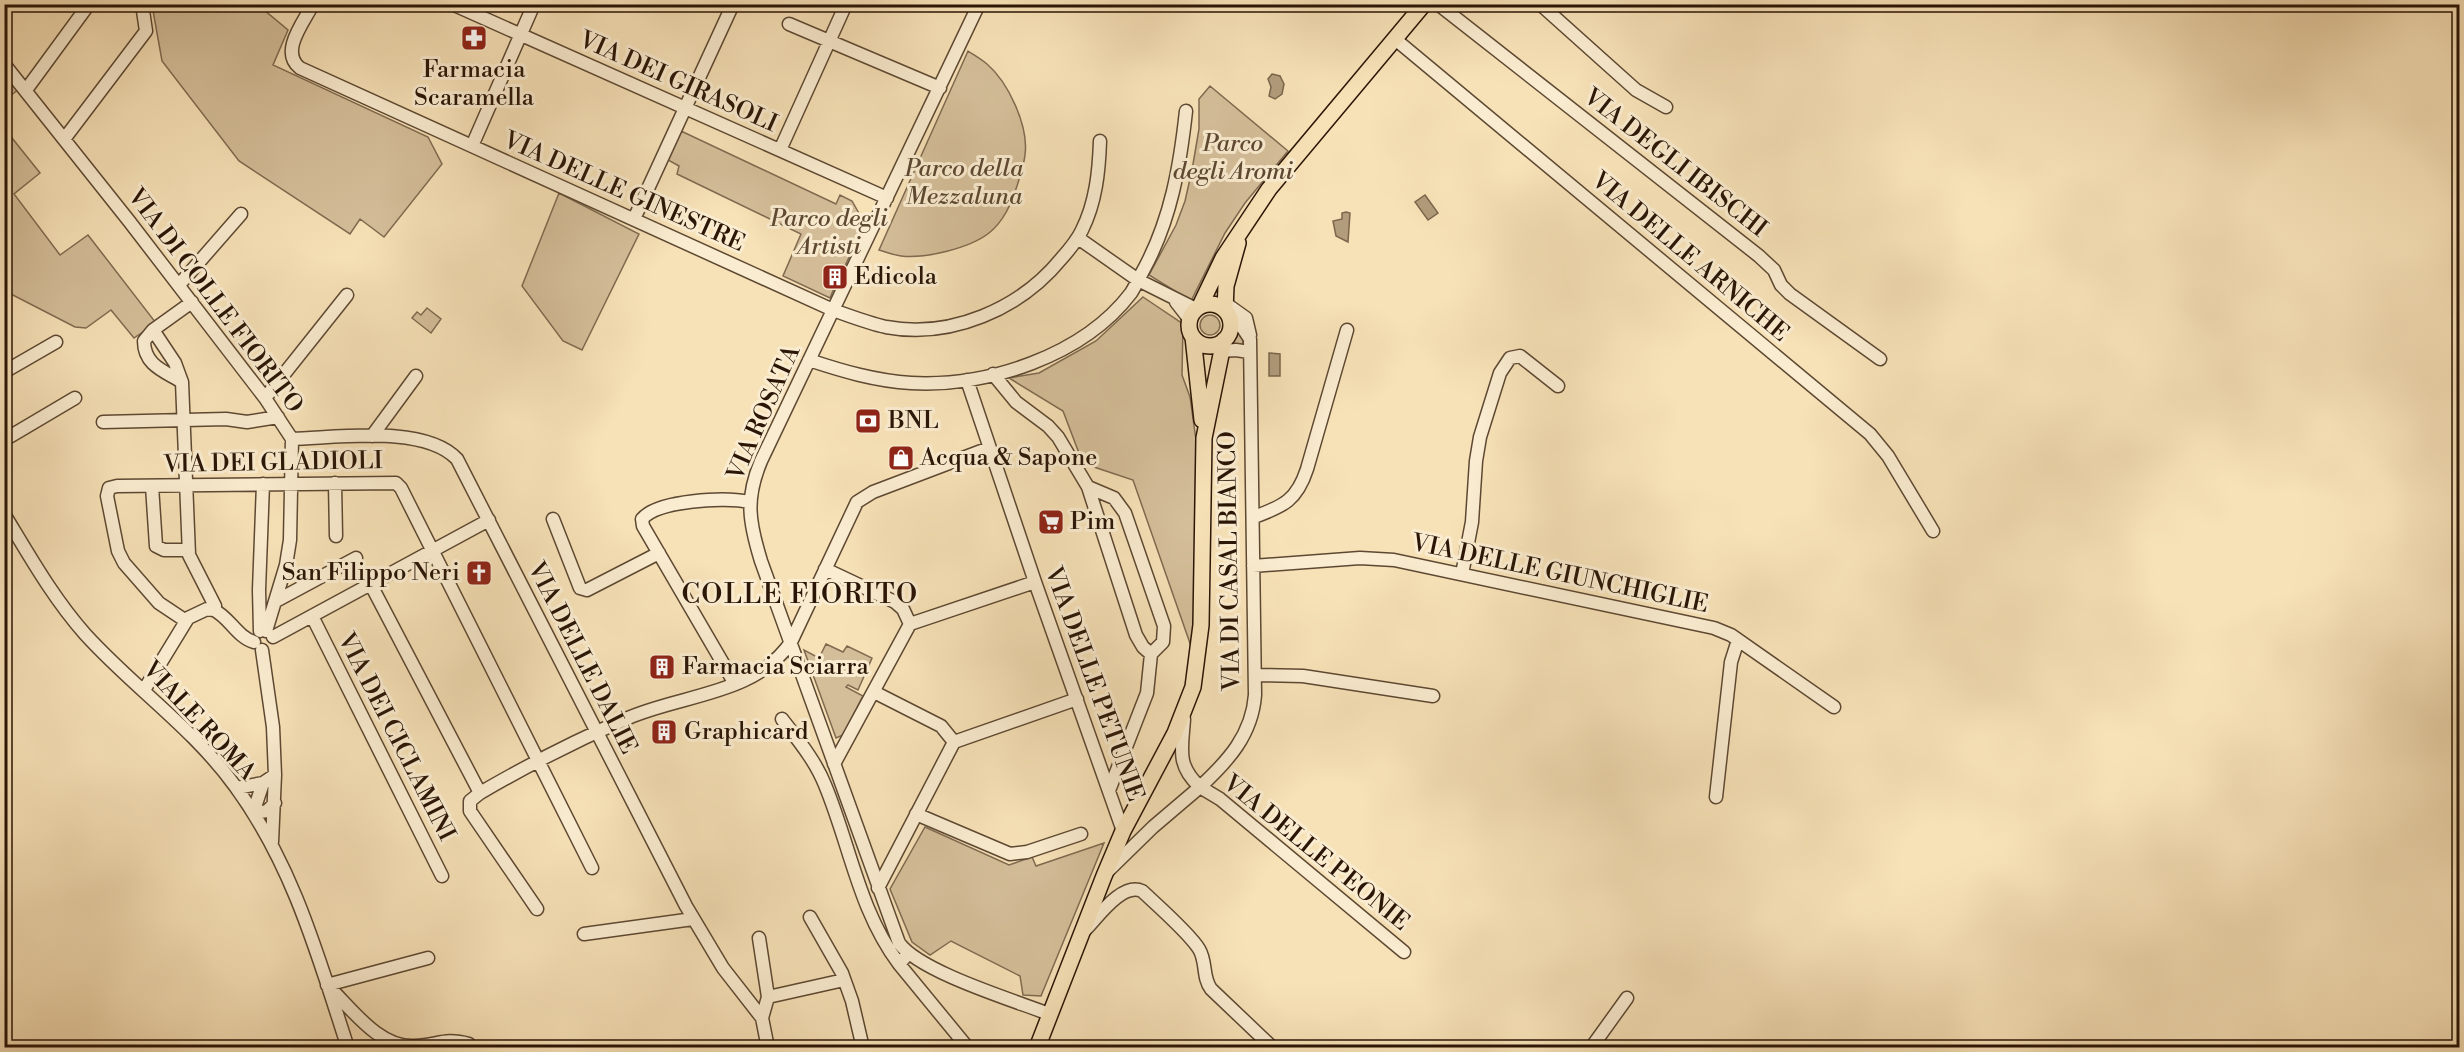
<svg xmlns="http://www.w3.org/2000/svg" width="2464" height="1052" font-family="'Libre Bodoni',serif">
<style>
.green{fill:#d4be99;stroke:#7f6a50;stroke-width:1.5}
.water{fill:#b19c7b;stroke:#7b664c;stroke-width:1.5}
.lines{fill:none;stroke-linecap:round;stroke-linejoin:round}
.minor-casing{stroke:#5d4832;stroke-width:15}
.major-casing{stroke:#2a1506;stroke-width:18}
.minor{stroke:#faecd0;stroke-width:12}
.major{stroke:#f7e1b7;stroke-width:15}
.labels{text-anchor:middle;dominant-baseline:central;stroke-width:6;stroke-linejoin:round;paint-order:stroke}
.poi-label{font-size:24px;fill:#2a1506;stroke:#faecd0;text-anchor:start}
.street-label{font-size:24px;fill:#2a1506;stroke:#faecd0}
.park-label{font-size:24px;font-style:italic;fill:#5d4832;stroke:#faecd0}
.quarter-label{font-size:27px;letter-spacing:1.5px;fill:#2a1506;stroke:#faecd0}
</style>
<rect width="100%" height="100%" fill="#f7e1b7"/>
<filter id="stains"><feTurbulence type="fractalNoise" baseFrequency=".00333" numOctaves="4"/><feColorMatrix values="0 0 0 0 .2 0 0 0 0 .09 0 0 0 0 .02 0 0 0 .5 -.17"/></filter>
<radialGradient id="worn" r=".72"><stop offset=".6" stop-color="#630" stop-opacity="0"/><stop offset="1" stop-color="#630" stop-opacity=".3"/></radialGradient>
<!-- green -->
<path class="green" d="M152,5H262L263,9L288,30L273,65L428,137L442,164L384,237L360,219L350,234L239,161L162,61Z
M968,51C974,55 981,59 987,64C1008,82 1029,126 1025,155C1024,165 1020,176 1017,186C1011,204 1004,221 989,233C970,248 925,259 901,256C894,255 886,252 879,250Z
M5,80L12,81L19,89L5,100Z
M1210,86L1288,151L1245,203L1225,233L1191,301L1149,275L1176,225L1185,201L1192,170L1199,129V99Z
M4,128L40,173L14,194L60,255L88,235L156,323L134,338L111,310L86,328L75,327L5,291Z
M681,131L836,204L840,195L852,201L865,224L842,272L833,268L827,282L835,286L830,298L783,276L801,234L677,174L679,166L668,160Z
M559,193L639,234L582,350L563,341L522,286Z
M1143,297L1183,324L1182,375L1190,397L1196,440V570L1192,649L1133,480L1094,467L1079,453L1063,411L1009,378L1039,373L1096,341Z
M427,308L441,319L431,333L412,318L417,312L421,315Z
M1200 325a10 10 0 1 1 20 0a10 10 0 1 1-20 0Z
M1234,326L1243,338V346L1229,344Z
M826,644L843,652L847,646L872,658L858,690L848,685L846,687L863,696L843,735L836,738L804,650L819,658Z
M925,827L1009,865L1032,857L1036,866L1104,843L1041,996L1023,995L1020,976L951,941L930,955L912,942L890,889Z"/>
<!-- water -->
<path class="water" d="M1272,74L1280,76L1284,84L1282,94L1275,99L1269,96L1271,87L1268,79Z
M1425,195L1438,213L1428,220L1415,202Z
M1346,212L1350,213L1348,242L1336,236L1333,221L1342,219V213Z
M1269,353L1280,354V376H1269Z"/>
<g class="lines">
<defs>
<path id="minor" d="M313,4C304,22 279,52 300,68L833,310C850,316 868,323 886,327C951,339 1020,309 1061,259C1069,250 1077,241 1082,230C1096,202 1099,171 1100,141
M452,4L887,198
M979,4L761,461C745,499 749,522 761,561L899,943C920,972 1013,1000 1049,1014
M1438,4L1759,256L1774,270L1781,285L1790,294L1880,359
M1540,4L1636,90L1666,107
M4,8L7,4
M789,24L940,88
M1395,39L1870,434L1888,456L1933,531
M4,64L129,221L265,398L292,439L290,540L286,565L266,631
M26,90L89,4
M65,138L146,31L142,4
M472,146L534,4
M780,150L846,4
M634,219L733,4
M1078,238L1138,280L1196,309
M179,285L241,214
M1176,302L1190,320
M1225,303L1246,318L1250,335
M1230,317L1242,327L1250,339L1255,695C1252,735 1228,761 1200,787L1220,799L1404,952
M153,330L192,302
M1221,351L1236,350L1249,352
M809,360C842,371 876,381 911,383C988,387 1083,356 1131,293C1136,285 1140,276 1144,269C1171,219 1180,166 1186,111
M4,372L56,342
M993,374L1016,402L1048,426L1058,437L1088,487L1136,635L1143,647L1151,654
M967,380L1035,582L1123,831
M182,382C164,371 144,365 144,341L153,330L175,363L182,382L189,555L215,606L214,610C230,618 237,637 254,642
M265,398L347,295
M103,422L226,419L247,422L278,417
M372,436L416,376
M292,439C336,438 424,424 457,459L686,906L723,968L762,1018
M4,440L75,398
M335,483L336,536
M152,486L156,546L164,550H189
M1088,487L1114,498L1125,513L1164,626L1163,642L1151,654
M4,514C29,555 53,598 85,634C133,687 193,728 235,786C293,865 318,956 348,1048
M1254,517C1284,506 1297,500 1307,469L1347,330
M553,519L580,588L587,590L659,553
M1253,566L1360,558L1394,560L1714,628L1731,635L1834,707
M825,569L895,602L903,609L910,624
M1462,574L1472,522L1476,461L1480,437L1500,373L1510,358L1520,356L1558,386
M370,583L480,793L470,801V811L537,909
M276,601L356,558
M312,616L442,876
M186,621L159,603L124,563L118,551L107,496L109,488L117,486L396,483L401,488L592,868
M260,631L259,590L263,484
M273,637L489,520
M262,650L273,727L275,775
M1256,675L1303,676L1433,696
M735,684L643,526L642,519C658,500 725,497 749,502
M144,690L188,618L207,609L214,610
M874,692L941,726L954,742
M782,719C798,740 815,760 825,785C850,845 859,911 899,964L908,954
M834,764L910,624L1035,582
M263,783L253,813L267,811L275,803
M237,788L263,783L275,775L272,842
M1110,788L1147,693L1151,654
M480,793C528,765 577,740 628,718C683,694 755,695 791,642L857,502L873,492L989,448
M1716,797L1731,662L1738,640
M916,814L1010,854L1027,852L1081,834
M1109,870L1153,827L1200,787C1176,765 1182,749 1184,719
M878,888L954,742L1077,699
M810,917L842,973L852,1001L863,1048
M1085,930C1098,917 1122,882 1142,891C1156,904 1190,934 1199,949C1207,962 1202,977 1211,989L1273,1048
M584,934L693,919
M759,938L768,997L762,1018L768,1048
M899,964L968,1048
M327,985L428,958
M329,987C352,1009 379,1048 414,1046C438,1046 442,1037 469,1044
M768,997L844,980
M1591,1048L1627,998"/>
<path id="major" d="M1189 325a21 21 0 1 1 42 0a21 21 0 1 1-42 0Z
M1200,306L1223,258L1269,189L1424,4
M1225,310L1226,286L1238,243
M1193,337L1202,420
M1037,1048L1104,876L1123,831L1175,733L1193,687L1201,625L1204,438L1224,340"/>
</defs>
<!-- minor casing -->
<use href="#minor" class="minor-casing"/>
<!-- major casing -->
<use href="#major" class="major-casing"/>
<!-- minor -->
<use href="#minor" class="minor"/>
<!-- major -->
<use href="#major" class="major"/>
</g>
<!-- icons -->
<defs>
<symbol id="pharmacy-square" viewBox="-11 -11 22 22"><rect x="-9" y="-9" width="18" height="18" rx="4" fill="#8f2418" stroke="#faecd0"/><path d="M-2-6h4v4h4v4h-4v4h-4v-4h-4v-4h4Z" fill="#fff"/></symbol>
<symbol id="building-square" viewBox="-11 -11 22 22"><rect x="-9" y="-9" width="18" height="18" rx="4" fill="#8f2418" stroke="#faecd0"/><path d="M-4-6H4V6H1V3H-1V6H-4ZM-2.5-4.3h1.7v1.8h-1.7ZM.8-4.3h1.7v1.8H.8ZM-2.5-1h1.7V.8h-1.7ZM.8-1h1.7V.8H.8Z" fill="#fff"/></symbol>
<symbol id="bank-square" viewBox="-11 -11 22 22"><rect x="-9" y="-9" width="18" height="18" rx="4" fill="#8f2418" stroke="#faecd0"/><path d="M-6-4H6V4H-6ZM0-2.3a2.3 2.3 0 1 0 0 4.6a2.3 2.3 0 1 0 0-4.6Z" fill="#fff"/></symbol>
<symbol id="shop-square" viewBox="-11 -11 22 22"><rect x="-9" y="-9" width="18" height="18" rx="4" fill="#8f2418" stroke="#faecd0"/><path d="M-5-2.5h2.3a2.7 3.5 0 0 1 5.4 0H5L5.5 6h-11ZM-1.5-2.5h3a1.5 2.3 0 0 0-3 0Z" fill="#fff"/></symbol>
<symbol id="supermarket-square" viewBox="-11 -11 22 22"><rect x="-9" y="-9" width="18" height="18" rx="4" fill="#8f2418" stroke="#faecd0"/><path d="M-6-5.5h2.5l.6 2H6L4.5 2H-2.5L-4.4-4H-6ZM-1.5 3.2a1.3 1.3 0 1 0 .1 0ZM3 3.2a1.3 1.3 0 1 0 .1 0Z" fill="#fff"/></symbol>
<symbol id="church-square" viewBox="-11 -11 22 22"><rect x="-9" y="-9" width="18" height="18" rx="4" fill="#8f2418" stroke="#faecd0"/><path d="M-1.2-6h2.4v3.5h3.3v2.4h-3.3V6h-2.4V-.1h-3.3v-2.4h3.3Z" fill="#fff"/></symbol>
</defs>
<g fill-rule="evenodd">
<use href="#pharmacy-square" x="459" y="23" width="30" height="30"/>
<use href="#building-square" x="820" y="262" width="30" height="30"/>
<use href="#bank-square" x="853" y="406" width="30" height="30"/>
<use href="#shop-square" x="886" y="443" width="30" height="30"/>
<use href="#supermarket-square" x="1036" y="507" width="30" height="30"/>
<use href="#church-square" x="464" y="558" width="30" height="30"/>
<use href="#building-square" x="647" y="652" width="30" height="30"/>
<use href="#building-square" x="649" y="717" width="30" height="30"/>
</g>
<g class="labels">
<!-- poi labels -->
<g class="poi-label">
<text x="474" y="70" text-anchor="middle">Farmacia<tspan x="474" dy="28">Scaramella</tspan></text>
<text x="854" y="277">Edicola</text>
<text x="888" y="421">BNL</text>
<text x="920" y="458">Acqua &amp; Sapone</text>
<text x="1070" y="522">Pim</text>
<text x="460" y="573" text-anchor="end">San Filippo Neri</text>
<text x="682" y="667">Farmacia Sciarra</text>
<text x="684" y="732">Graphicard</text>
</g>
<!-- street labels -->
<g class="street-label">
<text transform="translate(678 82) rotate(24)">VIA DEI GIRASOLI</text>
<text transform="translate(1675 163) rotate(38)">VIA DEGLI IBISCHI</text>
<text transform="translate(624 192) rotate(24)">VIA DELLE GINESTRE</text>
<text transform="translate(1690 257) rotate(40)">VIA DELLE ARNICHE</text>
<text transform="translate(215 301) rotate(53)">VIA DI COLLE FIORITO</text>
<text transform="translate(764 413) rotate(-66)">VIA ROSATA</text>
<text transform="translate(273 463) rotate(-1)">VIA DEI GLADIOLI</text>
<text transform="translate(1230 561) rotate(-91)">VIA DI CASAL BIANCO</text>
<text transform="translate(1560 574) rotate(12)">VIA DELLE GIUNCHIGLIE</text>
<text transform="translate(582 658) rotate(63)">VIA DELLE DALIE</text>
<text transform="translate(1094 684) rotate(70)">VIA DELLE PETUNIE</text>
<text transform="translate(199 721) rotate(47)">VIALE ROMA</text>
<text transform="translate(396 737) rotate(63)">VIA DEI CICLAMINI</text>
<text transform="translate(1316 853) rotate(39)">VIA DELLE PEONIE</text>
</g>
<!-- park labels -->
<g class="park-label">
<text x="1233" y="144">Parco<tspan x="1233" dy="28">degli Aromi</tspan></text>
<text x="964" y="169">Parco della<tspan x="964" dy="28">Mezzaluna</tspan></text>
<text x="829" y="219">Parco degli<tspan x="829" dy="28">Artisti</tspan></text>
</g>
<!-- quarter labels -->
<g class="quarter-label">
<text x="800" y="595">COLLE FIORITO</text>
</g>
</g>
<!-- margin -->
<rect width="2464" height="1052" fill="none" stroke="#f7e1b7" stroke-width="24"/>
<rect x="6" y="6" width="2452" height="1040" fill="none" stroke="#2a1506" stroke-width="3"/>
<rect x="12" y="12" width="2440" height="1028" fill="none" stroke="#2a1506" stroke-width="1.5"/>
<rect width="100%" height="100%" filter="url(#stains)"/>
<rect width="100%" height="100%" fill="url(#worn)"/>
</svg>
